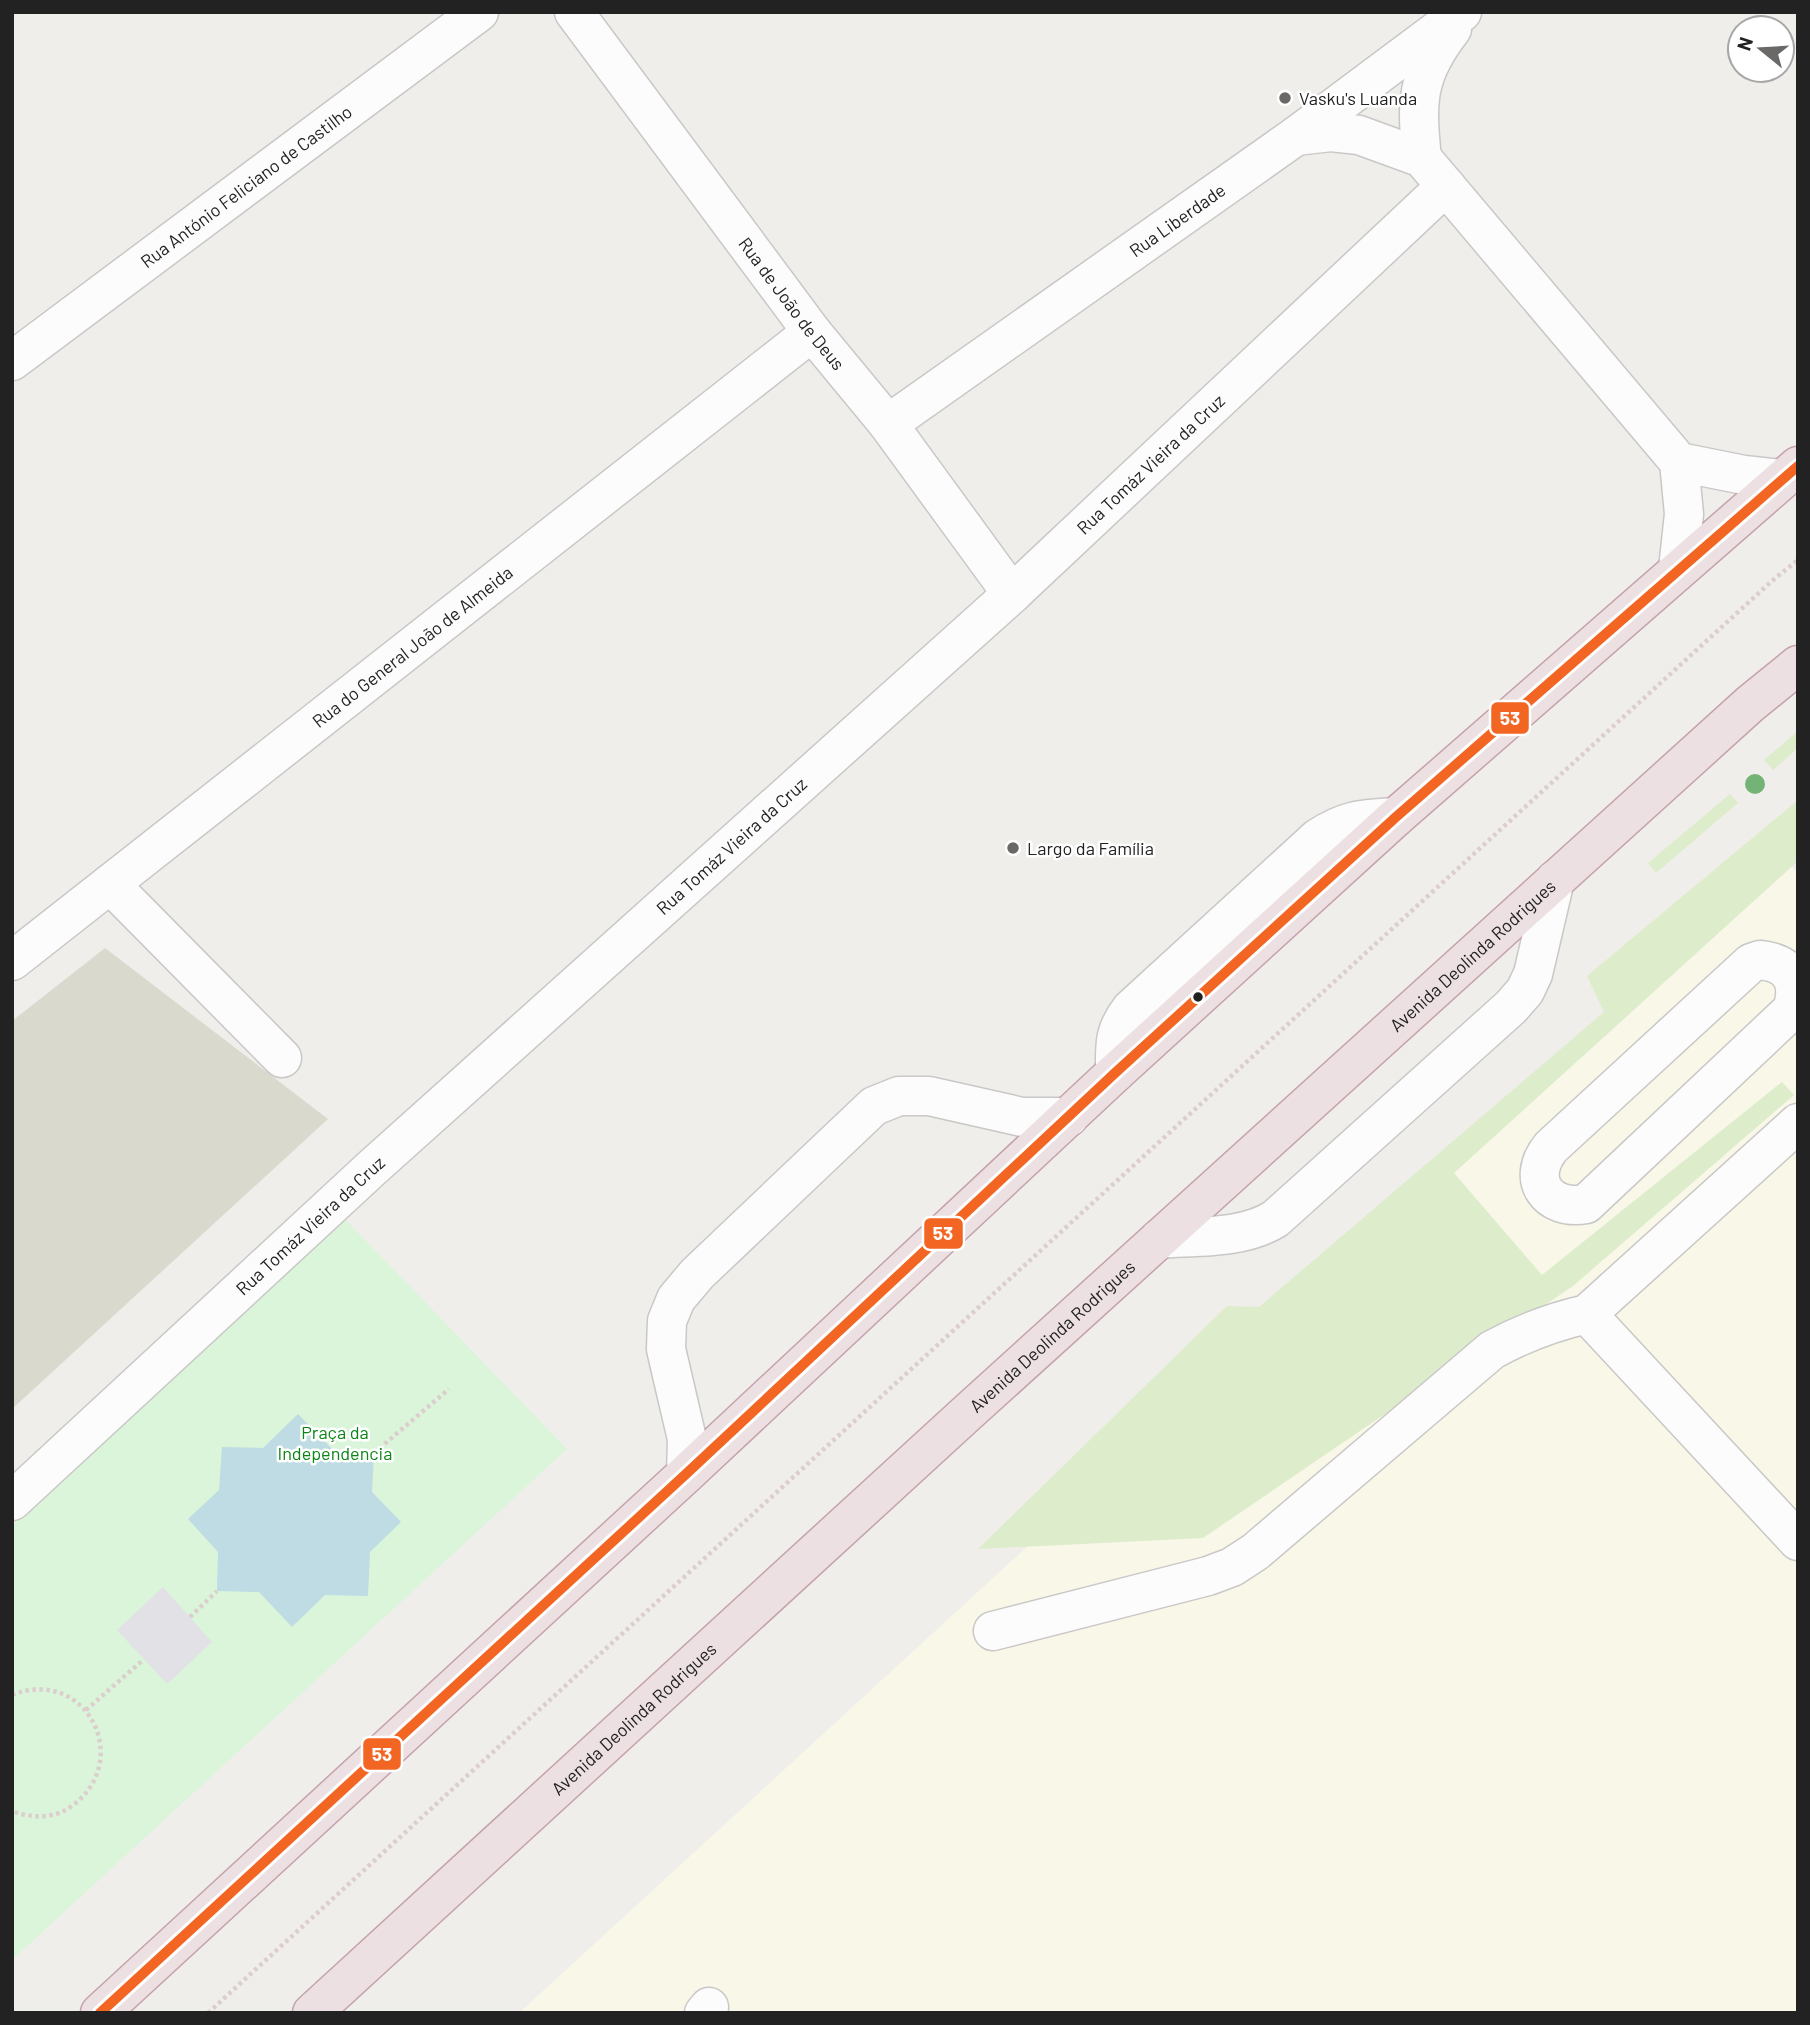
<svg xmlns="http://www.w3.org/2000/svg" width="1810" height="2025" font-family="Barlow,sans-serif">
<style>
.education{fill:#f8f7e8}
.construction{fill:#d9d9cd}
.grass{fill:#ddeccb}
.park{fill:#daf5da}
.plaza{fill:#e2e1e5}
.water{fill:#bfdbe3}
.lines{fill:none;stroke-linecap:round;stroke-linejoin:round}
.minor-casing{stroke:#c9c8c7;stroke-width:41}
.highway-casing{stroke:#c5a2ac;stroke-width:41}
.path{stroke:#dccecd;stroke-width:4.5;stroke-dasharray:3.5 3.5;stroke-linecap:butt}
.minor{stroke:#fdfcfc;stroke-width:38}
.highway{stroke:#ece0e2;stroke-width:38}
.bus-1-casing{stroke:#fff;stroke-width:16}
.bus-1{stroke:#f26522;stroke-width:10}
.tree{fill:#73b476}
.poi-dot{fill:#6a6968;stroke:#fff;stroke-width:2.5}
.bus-dot{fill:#222;stroke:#fff;stroke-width:2.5}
.labels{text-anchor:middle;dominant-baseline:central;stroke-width:5;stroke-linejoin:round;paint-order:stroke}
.poi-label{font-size:18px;fill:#222;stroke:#fff;text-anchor:start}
.street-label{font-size:18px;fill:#222;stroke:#fff}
.park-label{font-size:18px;fill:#0c8416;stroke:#fff}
.line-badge{stroke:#fff;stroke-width:2.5}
.badge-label{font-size:19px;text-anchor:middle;font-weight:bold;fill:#fff}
</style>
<rect width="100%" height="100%" fill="#f0eeeb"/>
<!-- education -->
<path class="education" d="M1781,855L1798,873V2013H519Z"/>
<!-- construction -->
<path class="construction" d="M105,948L328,1119L12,1409V1021Z"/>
<!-- grass -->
<path class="grass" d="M1798,731V748L1773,770L1764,760Z
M1730,794L1738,803L1656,873L1648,863Z
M1798,800V861L1454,1173L1542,1275L1782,1082L1794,1095L1573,1286L1203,1538L978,1549L1227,1306L1259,1307L1604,1012L1587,976Z"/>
<!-- park -->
<path class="park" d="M339,1213L567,1449L12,1960V1526Z"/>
<!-- plaza -->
<path class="plaza" d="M163,1587L212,1642L167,1684L117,1630Z"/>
<!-- water -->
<path class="water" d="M298,1414L334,1451L374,1453L372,1492L401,1522L370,1552L368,1596L325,1595L292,1627L259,1592L217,1591L218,1552L188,1519L219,1490L222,1447L263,1448Z"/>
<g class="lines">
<defs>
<g id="minor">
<path id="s1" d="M574,12L812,332L888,424L1012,594"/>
<path d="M1296,136L1331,132L1359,135L1422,158L1679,462L1744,475L1781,479"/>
<path d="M1422,158C1416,102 1416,75 1452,29"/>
<path id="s2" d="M12,361L479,12"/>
<path id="s3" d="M888,424L1296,136L1462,12"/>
<path d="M1678,569L1684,514L1679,462"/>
<path d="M110,884L282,1058"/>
<path d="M1760,960C1791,963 1801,982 1792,1010L1586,1204C1547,1211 1525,1179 1551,1147L1751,963Z"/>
<path id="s4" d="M12,961L812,332"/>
<path d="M1115,1073C1115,1045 1113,1032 1131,1009L1318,838C1347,819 1363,819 1396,817"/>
<path d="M1159,1239C1197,1236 1243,1239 1275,1219L1511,1007L1525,991L1533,974L1555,880"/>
<path d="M1587,1314L1798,1541"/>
<path d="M686,1474L687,1439L666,1349L667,1321L676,1299L697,1274L874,1106L899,1096H929L1022,1117H1069"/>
<path id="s5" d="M12,1501L373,1167L1012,594L1446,186"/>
<path d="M993,1631L1208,1576L1232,1567L1255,1552L1492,1350C1523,1333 1552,1322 1587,1314L1798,1123"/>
<path d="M704,2013L709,2007"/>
</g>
<g id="highway">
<path d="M100,2013L686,1474L1115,1073L1396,817L1798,466"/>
<path id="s6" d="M312,2013L966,1414L1750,704L1798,665"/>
</g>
</defs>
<!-- minor casing -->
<use href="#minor" class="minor-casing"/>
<!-- highway casing -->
<use href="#highway" class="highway-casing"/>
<!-- path -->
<path class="path" d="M374,1453L449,1389
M190,1617L217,1591
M12,1695C87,1665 136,1763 69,1808C53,1819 30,1818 12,1811
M86,1710L143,1660
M208,2013L1773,580L1798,560"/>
<!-- minor -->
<use href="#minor" class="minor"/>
<!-- highway -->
<use href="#highway" class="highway"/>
<defs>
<path id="bus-1" d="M100,2013L686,1474L1115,1073L1396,817L1798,466"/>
</defs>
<!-- bus-1 casing -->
<use href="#bus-1" class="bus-1-casing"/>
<!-- bus-1 -->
<use href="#bus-1" class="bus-1"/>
</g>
<!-- trees -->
<circle class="tree" cx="1755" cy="784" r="10"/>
<!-- markers -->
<g class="poi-dot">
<circle cx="1285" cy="98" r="7"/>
<circle cx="1013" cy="848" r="7"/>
</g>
<circle class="bus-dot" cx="1198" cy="997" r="6"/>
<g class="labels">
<!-- poi labels -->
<g class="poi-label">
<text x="1299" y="98">Vasku's Luanda</text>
<text x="1027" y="848">Largo da Família</text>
</g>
<!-- street labels -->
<g class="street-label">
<text stroke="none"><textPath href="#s2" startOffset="292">Rua António Feliciano de Castilho</textPath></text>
<text stroke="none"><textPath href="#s3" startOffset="354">Rua Liberdade</textPath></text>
<text stroke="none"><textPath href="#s1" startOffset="364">Rua de João de Deus</textPath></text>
<text stroke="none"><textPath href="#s5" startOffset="1540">Rua Tomáz Vieira da Cruz</textPath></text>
<text stroke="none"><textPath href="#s4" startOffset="509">Rua do General João de Almeida</textPath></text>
<text stroke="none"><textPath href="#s5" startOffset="973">Rua Tomáz Vieira da Cruz</textPath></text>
<text stroke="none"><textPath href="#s6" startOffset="1570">Avenida Deolinda Rodrigues</textPath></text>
<text stroke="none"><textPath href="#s5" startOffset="406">Rua Tomáz Vieira da Cruz</textPath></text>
<text stroke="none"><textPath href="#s6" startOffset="1003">Avenida Deolinda Rodrigues</textPath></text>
<text stroke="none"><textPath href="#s6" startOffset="436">Avenida Deolinda Rodrigues</textPath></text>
</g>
<!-- park labels -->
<g class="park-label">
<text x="335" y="1432">Praça da<tspan x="335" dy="21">Independencia</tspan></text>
</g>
</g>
<g class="line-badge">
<rect x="1490" y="701" width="40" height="34" rx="7" fill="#f26522"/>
<rect x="923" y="1217" width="41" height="33" rx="7" fill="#f26522"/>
<rect x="362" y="1737" width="40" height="34" rx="7" fill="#f26522"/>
</g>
<g class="badge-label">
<text x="1510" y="725">53</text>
<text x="943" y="1240">53</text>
<text x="382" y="1761">53</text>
</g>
<!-- border -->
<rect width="1810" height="2025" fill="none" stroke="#222222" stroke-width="28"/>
<!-- north arrow -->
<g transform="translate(1761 49) rotate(288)"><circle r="33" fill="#ffffff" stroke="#a7a7a7" stroke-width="2"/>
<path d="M0-5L12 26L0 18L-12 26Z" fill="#6a6968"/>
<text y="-10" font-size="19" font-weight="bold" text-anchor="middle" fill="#222222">N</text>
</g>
</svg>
